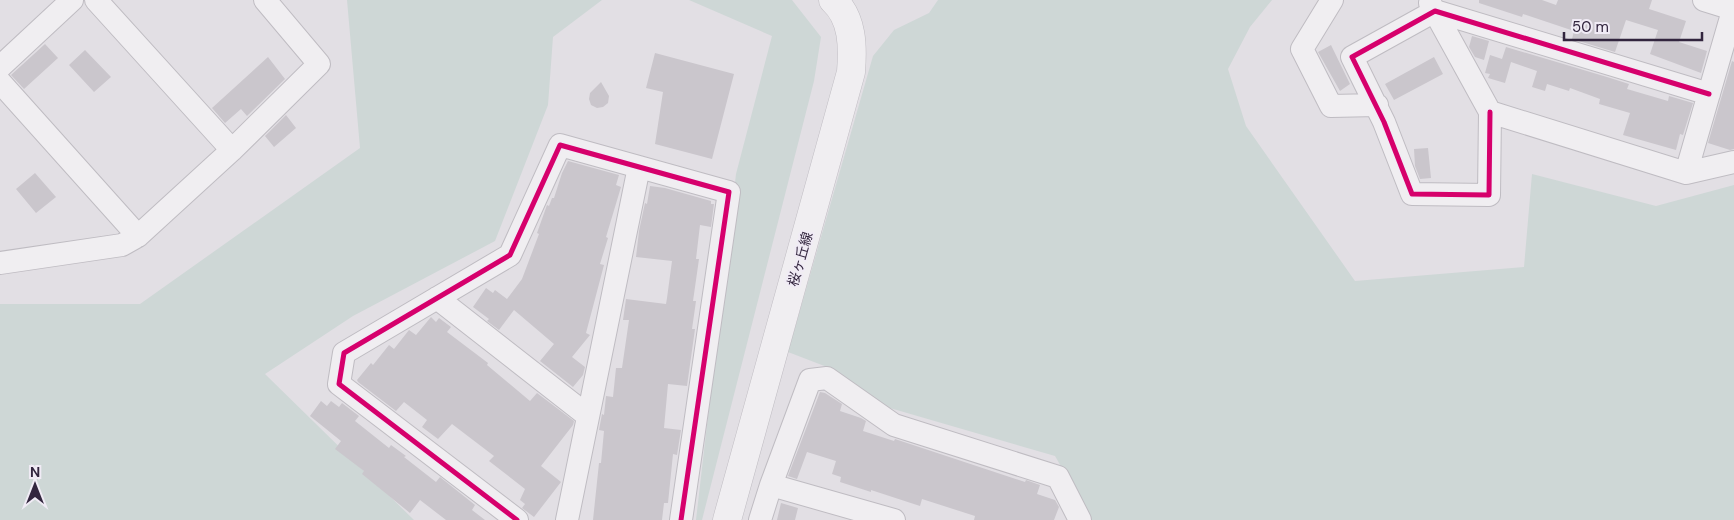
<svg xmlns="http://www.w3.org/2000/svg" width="1734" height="520" font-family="'DM Sans','Noto Sans JP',sans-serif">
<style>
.green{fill:#ced7d6}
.building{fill:#cac6cc}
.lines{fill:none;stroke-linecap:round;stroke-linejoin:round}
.minor-casing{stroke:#bfbcc2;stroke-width:24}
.tertiary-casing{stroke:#bfbcc2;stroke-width:29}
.minor{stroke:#f0eef1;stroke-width:22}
.tertiary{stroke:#f0eef1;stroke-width:28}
.cycleway-casing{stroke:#f0ebf5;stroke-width:8}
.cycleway{stroke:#d6006c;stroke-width:5}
.labels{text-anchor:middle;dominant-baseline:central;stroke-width:4;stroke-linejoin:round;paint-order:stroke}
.street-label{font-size:14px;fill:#32253e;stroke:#f0ebf5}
</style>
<rect width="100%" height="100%" fill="#e2dfe4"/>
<!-- green -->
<path class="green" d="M347,0H602L553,37L548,105L495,241L353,316L265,374L414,520H0V304H140L360,148Z
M689,0H792L821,37L814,81L702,520H696L736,174L772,36Z
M938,0H1272L1250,27L1228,69L1246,126L1355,281L1524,267L1532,174L1656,206L1734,185V520H1092L1055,456L883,406L827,367L788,352L873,56L894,30L929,13Z"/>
<!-- building -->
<path class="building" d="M1479,0H1542L1556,5L1558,0H1652L1649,9L1686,21L1679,42L1707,51L1701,73L1650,54L1658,30L1626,20L1615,52L1572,39L1574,31L1523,14L1522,17L1479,3Z
M1472,36L1489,41L1484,60L1475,57L1469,47Z
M45,44L58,58L24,89L11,75Z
M1331,45L1350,84L1340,91L1318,52Z
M1506,47L1607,77L1629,84L1627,89L1668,101L1669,96L1693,103L1683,135L1680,134L1676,150L1623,135L1630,113L1599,104L1600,99L1570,88L1569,91L1547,84L1545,91L1532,87L1537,71L1511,62L1505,83L1488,78L1490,74L1485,73L1490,55L1502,59Z
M85,50L111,77L94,92L69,65Z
M655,53L734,74L712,159L655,144L663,92L646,88Z
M268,57L285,79L247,116L241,109L225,123L212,108Z
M1434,57L1443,74L1394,100L1385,84Z
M1732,61L1734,62V149L1730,150L1708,143Z
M601,82L609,96L608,103L603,107L597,108L591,105L589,99L590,93Z
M286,115L296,128L274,147L265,136Z
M1428,148L1431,178L1420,179L1415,166L1414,149Z
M568,161L619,175L616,185L621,187L606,237L608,238L600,264L604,265L586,333L590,335L572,357L585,367L583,375L573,387L540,361L554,344L514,310L499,330L487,321L489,319L473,307L486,288L493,293L495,290L507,299L522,279L539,234L537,233L547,205L549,206L552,198H554L562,173Z
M35,173L56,197L36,213L16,189Z
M650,186L665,188L711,201V204H714L711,227L700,225L696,259H699L693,301H696L692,329H695L687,386L668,384L664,428L681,430L677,455L673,454L668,503H664L662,520H593L599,463H601L604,431L599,430L602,414L604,415L606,396L613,397L616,368H622L629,320H623L626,299L666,304L667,298L672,261L636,257L639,231L645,203L647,204Z
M431,317L436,322L439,318L451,327L447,332L488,363L487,365L530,401L537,393L574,421L573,425L541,466L561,482L534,517L522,508L525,504L520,500L525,489L489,461L494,456L452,424L438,439L422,427L427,420L404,402L396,411L358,382L357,380L371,363L373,365L389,345L394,349L409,330L416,335Z
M820,392L825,393L842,404L840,411L861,418L866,421L863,431L894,441L895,439L1025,482L1026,480L1040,485L1037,494L1055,500L1059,507L1054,520H974L975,516L922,499L920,506L871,490V492L840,482L841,477L832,474L836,461L807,452L797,479L788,476Z
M321,401L327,406L331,401L339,407L342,403L359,416L355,421L389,448L391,445L406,456L404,457L436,482L440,477L475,505L472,510L485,520H446L420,500L410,513L362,474L364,471L335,449L341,441L310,416Z
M781,503L798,508L795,520H777Z"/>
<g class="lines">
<defs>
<path id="minor" d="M96,0L232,150
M1332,0L1302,49L1331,106L1377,105
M1704,0L1733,9
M1430,3L1490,112L1686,173L1734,162
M0,67L72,0
M0,82L138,236
M1490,112L1489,195L1412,194L1384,122L1352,57L1435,11L1709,94
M1686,173L1734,7
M0,263L122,245L138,236L232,150L319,64L265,0
M437,298L588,416
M771,485L894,520
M517,520L339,384L344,353L510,255L560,145L729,192L681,520
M567,520L639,167
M760,520L771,485L810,380L827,378L894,425L1058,477L1080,520"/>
<path id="tertiary" d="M727,520L851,72C853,47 853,18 833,0"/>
</defs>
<!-- minor casing -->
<use href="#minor" class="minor-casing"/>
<!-- tertiary casing -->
<use href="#tertiary" class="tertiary-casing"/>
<!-- minor -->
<use href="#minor" class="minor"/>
<!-- tertiary -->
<use href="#tertiary" class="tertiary"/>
<defs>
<path id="cycleway" d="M1490,112L1489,195L1412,194L1384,122L1352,57L1435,11L1709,94
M517,520L339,384L344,353L510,255L560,145L729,192L681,520"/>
</defs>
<!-- cycleway casing -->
<use href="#cycleway" class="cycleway-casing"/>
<!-- cycleway -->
<use href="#cycleway" class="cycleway"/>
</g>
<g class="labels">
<!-- street labels -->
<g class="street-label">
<text transform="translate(800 259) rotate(-74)">桜ヶ丘線</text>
</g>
</g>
<!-- north arrow -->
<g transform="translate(35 485)" stroke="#f0ebf5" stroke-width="4" paint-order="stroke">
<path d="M0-4L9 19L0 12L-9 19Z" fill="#32253e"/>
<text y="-8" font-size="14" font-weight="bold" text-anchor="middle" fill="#32253e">N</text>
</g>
<!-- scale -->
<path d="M1564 32v8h138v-8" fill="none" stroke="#32253e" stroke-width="2.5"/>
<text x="1572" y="32" font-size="15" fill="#32253e" stroke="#f0ebf5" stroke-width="4" paint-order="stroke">50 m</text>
</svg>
